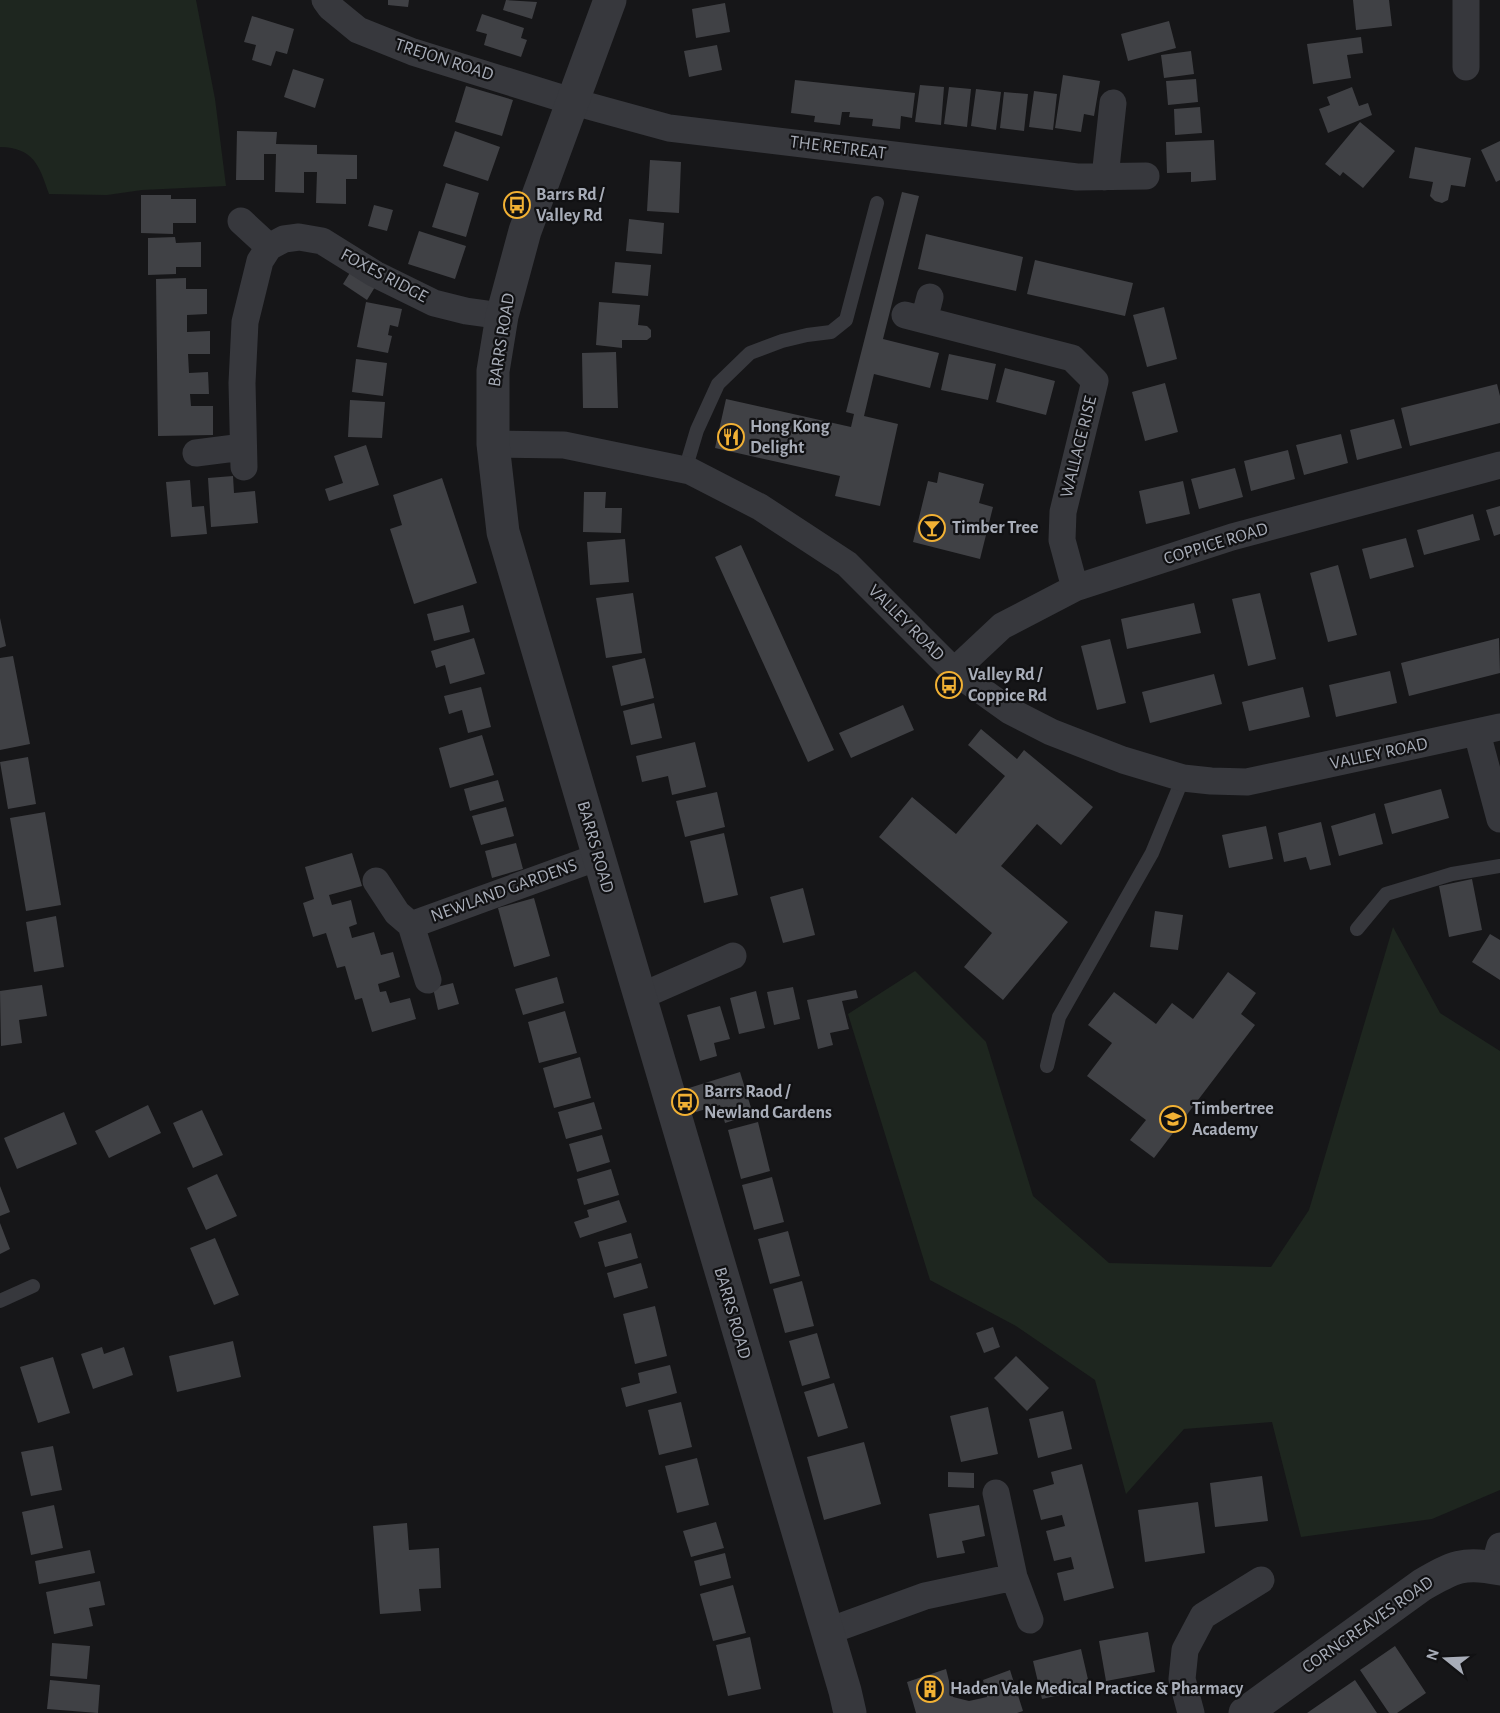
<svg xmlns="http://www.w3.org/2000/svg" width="1500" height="1713" font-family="'Alegreya Sans',sans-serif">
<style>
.green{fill:#1e261f}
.building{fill:#404145}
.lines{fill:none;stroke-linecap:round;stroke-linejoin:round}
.service{stroke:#37383d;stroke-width:14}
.minor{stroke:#37383d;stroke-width:27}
.tertiary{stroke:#37383d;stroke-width:33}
.labels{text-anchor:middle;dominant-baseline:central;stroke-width:4.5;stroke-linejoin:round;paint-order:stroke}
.street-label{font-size:18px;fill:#a8adb8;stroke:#111113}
.poi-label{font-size:18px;font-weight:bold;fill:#a8adb8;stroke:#111113;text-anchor:start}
</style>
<rect width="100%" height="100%" fill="#161618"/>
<!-- green -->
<path class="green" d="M0,0H196L215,99L226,186L142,190L107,195L49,194C39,165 34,148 0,147Z
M1393,927L1440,1013L1500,1051V1490L1432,1519L1301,1537L1272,1422L1184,1429L1126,1494L1095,1380L1016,1326L930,1280L848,1014L915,971L986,1042L1033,1196L1109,1263L1271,1267L1309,1210Z"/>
<!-- building -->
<path class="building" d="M388,0H409L408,7L388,5Z
M506,0L537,2L532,19L503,10Z
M1353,0H1389L1392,26L1356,30Z
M725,3L730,32L696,38L692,9Z
M482,14L524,28L521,38L527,40L521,57L484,45L487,34L476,31Z
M252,16L294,29L287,54L276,51L271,66L252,60L256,45L244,42Z
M1169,21L1176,48L1128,61L1121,34Z
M1361,37L1363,53L1347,55L1351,78L1313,84L1307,44Z
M717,45L722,70L689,77L684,51Z
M1191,51L1194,74L1164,78L1161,55Z
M293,69L324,79L315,108L284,97Z
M1063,75L1100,81L1094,116L1084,114L1081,132L1055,128Z
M1196,79L1198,102L1168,105L1166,81Z
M795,80L915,93L912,118L901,116L900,129L872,126L873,119L849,117L850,112H842L840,125L814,122L815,116L791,113Z
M920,85L944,87L941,125L915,122Z
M466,86L513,100L502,136L455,122Z
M949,87L971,89L967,127L944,124Z
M1352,87L1359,106L1368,103L1372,115L1328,133L1319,109L1330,105L1327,97Z
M976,89L1001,92L996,130L971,126Z
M1034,91L1057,94L1053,130L1029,127Z
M1004,92L1028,94L1024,131L1000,128Z
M1200,107L1202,133L1175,135L1174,109Z
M1360,122L1395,151L1363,188L1343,172L1340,176L1325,164Z
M237,131L277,132L276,144L317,145V154L357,155V179H346V204L316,203L317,172H304V193L275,192L276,154H264V180H236Z
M455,131L500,147L488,181L443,166Z
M1214,140L1216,180L1191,182V172L1167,173L1166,142Z
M1500,141V180L1496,182L1481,150Z
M1415,147L1471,158L1465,187L1451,185L1448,200L1442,203L1435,201L1430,196L1433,182L1409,178Z
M650,160L681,162L679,213L647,211Z
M446,183L479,193L466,237L432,227Z
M902,192L919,196L883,339L939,353L930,388L874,374L864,416L898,424L880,506L835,496L840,476L715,448L726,399L851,427L854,414L846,412Z
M141,195H171V199H196V223H173V234L141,233Z
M374,205L393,210L387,231L368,226Z
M629,219L664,223L662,254L626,251Z
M419,231L466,246L455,279L408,264Z
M926,234L1023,257L1016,291L918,269Z
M175,237L176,243L201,242V267H176V274L148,275V238Z
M1035,260L1133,283L1125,316L1027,294Z
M615,262L651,265L648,296L612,293Z
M351,271L375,287L367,300L343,284Z
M186,278V289H207V314L187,315V332L210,331V354H188L189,373L208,372L209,394H190L191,406H213V435L158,436L156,279Z
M366,302L402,309L398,327L390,325L388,335L392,336L388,353L357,347Z
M599,302L640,305L638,325L647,326L651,330V337L647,340H622V348L596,345Z
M1164,307L1177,359L1147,367L1133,315Z
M616,352L618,408H583L582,353Z
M949,354L996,364L988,400L941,390Z
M356,359L387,363L383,396L352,392Z
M1005,368L1055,381L1046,415L996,402Z
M1165,383L1178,432L1145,441L1132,392Z
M1497,384L1500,396V423L1410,446L1401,408Z
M350,400L385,402L382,438L348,437Z
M1394,419L1402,448L1357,460L1350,430Z
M1341,434L1348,463L1304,475L1296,445Z
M366,445L379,485L329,501L325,489L343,483L334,456Z
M1288,450L1295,479L1251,491L1244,461Z
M1235,468L1243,497L1199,509L1191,479Z
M939,472L984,484L979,503L993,507L980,559L913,542L928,481L937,483Z
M233,476L234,493L255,491L258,523L211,527L208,478Z
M442,478L477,583L414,604L390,529L402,525L393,495Z
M190,480L192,507L204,506L207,534L171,537L166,482Z
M1183,481L1190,514L1146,524L1139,491Z
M584,492H606L605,508H622L621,533L583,532Z
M1500,506V534L1494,536L1486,510Z
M1473,514L1480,540L1424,555L1417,530Z
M1406,538L1414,567L1370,579L1362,549Z
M625,539L629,582L590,585L587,542Z
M741,545L834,750L808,762L715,557Z
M1338,565L1357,635L1328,642L1310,573Z
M633,593L642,653L606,658L596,598Z
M1260,593L1276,659L1248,666L1232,599Z
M1194,603L1201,633L1127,649L1121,619Z
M463,605L470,632L434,641L427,614Z
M0,618L6,646L0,648Z
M474,638L485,674L450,684L445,665L436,668L431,651Z
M1499,638L1500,673L1409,696L1401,663Z
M1110,639L1126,703L1097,710L1081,646Z
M13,656L30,744L0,750V658Z
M645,658L654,698L621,706L612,666Z
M1390,671L1397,703L1336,717L1329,685Z
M1214,674L1222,704L1150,723L1142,692Z
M481,687L491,727L468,733L462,710L449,714L444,696Z
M1303,687L1310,717L1249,731L1242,702Z
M654,703L662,738L631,745L623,711Z
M903,705L914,730L851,758L839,733Z
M981,729L1017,759L1024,750L1093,807L1061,845L1037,824L1001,866L1068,922L1003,1000L964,967L992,933L879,837L912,797L956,834L1005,776L968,745Z
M482,735L494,775L450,788L439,748Z
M695,742L706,787L672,795L668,776L642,782L636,756Z
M28,757L36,804L8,809L0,762Z
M498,780L504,801L470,811L464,789Z
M1441,789L1449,818L1392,834L1384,804Z
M717,792L725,827L685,837L676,801Z
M506,807L514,836L481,845L472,816Z
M45,812L61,905L26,911L10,818Z
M1375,813L1383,844L1339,856L1331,826Z
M1321,822L1331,865L1310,870L1306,857L1284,862L1278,833Z
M1266,826L1273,859L1229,868L1222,835Z
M724,833L738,895L704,903L690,841Z
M516,843L523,869L492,878L485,851Z
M352,853L362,886L329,895L332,905L351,900L357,924L349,927L352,938L374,932L381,955L393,952L400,977L378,984L380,992L386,991L390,1003L410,998L416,1019L372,1032L362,998L355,1000L345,966L337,968L326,933L313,937L303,903L314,899L305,867Z
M1472,879L1482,930L1449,937L1439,886Z
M803,888L815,935L783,943L770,897Z
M534,898L550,956L514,967L498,908Z
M1155,911L1183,915L1178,950L1150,947Z
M56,916L64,967L34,972L26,922Z
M1490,934L1500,940V980L1472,962Z
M1228,972L1256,993L1241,1014L1255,1025L1154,1158L1130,1140L1146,1120L1087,1076L1112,1043L1088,1025L1114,992L1156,1024L1172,1003L1193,1019Z
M557,977L564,1003L523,1015L515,989Z
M453,983L459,1004L438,1010L433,988Z
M42,985L47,1016L19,1020L22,1043L1,1046L0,991Z
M793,987L800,1019L774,1025L767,992Z
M856,990L858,998L842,1001L849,1029L830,1033L833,1045L818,1049L807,1000Z
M756,991L765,1028L739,1034L730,998Z
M720,1006L730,1039L714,1043L717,1056L700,1061L687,1015Z
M565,1011L577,1053L539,1063L528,1022Z
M580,1057L591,1098L554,1108L543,1068Z
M740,1072L753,1114L725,1123L720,1105L696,1112L689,1088Z
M594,1102L602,1129L566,1139L558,1112Z
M148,1105L161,1133L109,1158L95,1131Z
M202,1110L223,1155L193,1168L173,1123Z
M64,1112L77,1144L17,1169L4,1138Z
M758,1122L770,1171L741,1179L728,1130Z
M602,1135L610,1162L577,1172L569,1144Z
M611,1169L619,1195L584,1205L577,1179Z
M217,1174L237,1216L206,1230L187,1188Z
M772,1177L784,1222L754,1230L742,1185Z
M0,1186L10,1212L0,1216Z
M619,1200L627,1222L580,1238L574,1222L589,1217L587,1210Z
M0,1223L10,1249L0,1254Z
M788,1231L800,1276L770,1284L758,1239Z
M631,1233L638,1258L605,1267L598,1242Z
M215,1238L239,1295L214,1305L190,1248Z
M641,1263L648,1288L614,1298L607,1273Z
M802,1281L814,1326L785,1333L773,1289Z
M655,1306L667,1356L635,1364L623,1314Z
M993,1327L1000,1347L984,1353L976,1333Z
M817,1333L830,1378L802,1386L789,1341Z
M233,1341L241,1377L177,1392L169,1356Z
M102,1347L104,1354L124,1347L133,1375L93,1389L81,1354Z
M1016,1356L1049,1388L1027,1411L994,1378Z
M53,1357L70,1413L38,1423L20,1367Z
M670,1365L677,1393L626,1407L621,1388L640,1383L638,1373Z
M834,1383L848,1428L818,1437L804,1392Z
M681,1402L692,1447L659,1455L648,1410Z
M988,1407L998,1454L961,1462L950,1416Z
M1063,1411L1072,1449L1038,1458L1029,1419Z
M864,1442L881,1504L824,1520L807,1457Z
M53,1446L62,1490L31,1496L21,1452Z
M697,1458L709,1505L677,1513L665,1466Z
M1082,1464L1114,1588L1064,1601L1057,1573L1074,1569L1071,1557L1054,1561L1046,1531L1065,1526L1062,1515L1041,1520L1033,1490L1054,1484L1051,1472Z
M948,1472L974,1473V1488L948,1487Z
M1262,1476L1268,1521L1215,1527L1210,1483Z
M1198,1502L1205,1553L1145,1562L1138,1510Z
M54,1505L63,1548L31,1555L22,1512Z
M979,1505L985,1536L962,1541L965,1553L937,1558L929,1514Z
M716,1522L724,1548L691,1557L683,1531Z
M407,1523L409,1550L439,1548L441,1588L419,1589L421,1611L380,1614L373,1526Z
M90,1550L95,1573L39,1584L35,1561Z
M725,1553L731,1578L700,1586L694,1561Z
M100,1581L105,1605L89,1608L93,1626L54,1634L46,1592Z
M733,1585L746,1633L713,1641L700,1594Z
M1148,1632L1155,1672L1106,1681L1099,1641Z
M750,1637L761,1689L728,1696L716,1645Z
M52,1643L90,1646L87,1679L50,1676Z
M1395,1646L1426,1693L1397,1713H1389L1360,1670Z
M1081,1649L1090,1688L1042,1699L1033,1661Z
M946,1669L953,1697L969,1701L987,1697L983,1680L1010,1670L1023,1711L1017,1713H916L907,1682Z
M50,1680L100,1685L98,1713L47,1709Z
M1355,1680L1377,1713H1307Z"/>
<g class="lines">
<!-- service -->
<path class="service" d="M685,470L697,430L718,384L750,353L782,341L807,335L831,332L846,320L877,203
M1357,929L1386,894L1452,874L1500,866
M1047,1066L1059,1017L1152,853L1183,778
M0,1301L33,1286"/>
<!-- minor -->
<path class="minor" d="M325,0L330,7L358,30L413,52L574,102L669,128L1077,177L1146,176
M1466,67V0
M1105,177L1113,103
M241,221L269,247
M905,315L1072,358L1095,381L1063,512L1062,540L1075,588
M924,320L930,297
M493,444L564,445L690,471L760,507L847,564L954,671L1010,711L1051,732L1123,760L1183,778L1211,781L1247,782L1500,727
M196,453L243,447
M244,467L242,383L245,322L260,261L269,247L284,239L299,237L322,241L375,274L434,303L466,311L502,316
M954,671L1002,626L1075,588L1232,537L1500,465
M1477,733L1500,819
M376,881L397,913L411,925
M428,980L411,925L598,857
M639,997L733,956
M996,1493L1014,1577L1030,1620
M1494,1567L1500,1546
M826,1632L925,1596L1014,1577
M1191,1713L1182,1679L1185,1650L1203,1616L1261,1580"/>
<!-- tertiary -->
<path class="tertiary" d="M610,0L525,231L502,316L493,371V444L503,532L845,1691L850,1713
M1245,1713L1422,1585C1453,1567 1464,1561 1500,1569"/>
</g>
<!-- icons -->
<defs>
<symbol id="bus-ring" viewBox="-11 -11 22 22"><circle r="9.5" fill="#111113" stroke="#f2b134" stroke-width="1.5"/><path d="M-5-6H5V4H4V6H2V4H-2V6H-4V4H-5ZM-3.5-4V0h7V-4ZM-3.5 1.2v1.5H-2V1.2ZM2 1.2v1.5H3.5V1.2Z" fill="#f2b134"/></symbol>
<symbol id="restaurant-ring" viewBox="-11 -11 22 22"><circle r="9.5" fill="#111113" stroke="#f2b134" stroke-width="1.5"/><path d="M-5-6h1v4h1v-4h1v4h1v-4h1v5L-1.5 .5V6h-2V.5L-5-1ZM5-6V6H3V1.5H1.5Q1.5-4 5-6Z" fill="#f2b134"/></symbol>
<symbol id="bar-ring" viewBox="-11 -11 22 22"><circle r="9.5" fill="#111113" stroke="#f2b134" stroke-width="1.5"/><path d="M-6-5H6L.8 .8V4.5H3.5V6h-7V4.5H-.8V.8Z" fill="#f2b134"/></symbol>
<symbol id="school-ring" viewBox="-11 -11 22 22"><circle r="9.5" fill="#111113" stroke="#f2b134" stroke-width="1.5"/><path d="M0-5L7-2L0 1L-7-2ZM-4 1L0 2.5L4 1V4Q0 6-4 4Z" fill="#f2b134"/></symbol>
<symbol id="building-ring" viewBox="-11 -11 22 22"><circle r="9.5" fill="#111113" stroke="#f2b134" stroke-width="1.5"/><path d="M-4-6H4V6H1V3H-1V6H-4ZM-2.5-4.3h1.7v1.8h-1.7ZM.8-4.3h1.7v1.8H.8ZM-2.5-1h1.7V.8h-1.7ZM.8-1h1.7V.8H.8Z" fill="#f2b134"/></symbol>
</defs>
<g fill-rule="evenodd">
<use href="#bus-ring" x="502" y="190" width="30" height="30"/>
<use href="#restaurant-ring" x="716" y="422" width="30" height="30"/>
<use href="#bar-ring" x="917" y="513" width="30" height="30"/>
<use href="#bus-ring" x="934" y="670" width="30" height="30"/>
<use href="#bus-ring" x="670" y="1087" width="30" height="30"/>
<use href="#school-ring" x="1158" y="1104" width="30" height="30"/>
<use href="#building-ring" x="915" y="1674" width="30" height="30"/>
</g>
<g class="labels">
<!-- street labels -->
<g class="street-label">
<text transform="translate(444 60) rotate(18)">TREJON ROAD</text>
<text transform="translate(838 148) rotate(7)">THE RETREAT</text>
<text transform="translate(384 276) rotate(28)">FOXES RIDGE</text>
<text transform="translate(502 340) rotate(-81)">BARRS ROAD</text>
<text transform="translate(1079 447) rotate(-76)">WALLACE RISE</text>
<text transform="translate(1216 544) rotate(-17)">COPPICE ROAD</text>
<text transform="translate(906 623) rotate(45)">VALLEY ROAD</text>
<text transform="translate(1379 754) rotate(-12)">VALLEY ROAD</text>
<text transform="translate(595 847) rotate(74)">BARRS ROAD</text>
<text transform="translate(504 891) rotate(-20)">NEWLAND GARDENS</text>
<text transform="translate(732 1313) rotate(74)">BARRS ROAD</text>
<text transform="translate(1368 1625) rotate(-35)">CORNGREAVES ROAD</text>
</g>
<!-- poi labels -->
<g class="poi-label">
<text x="536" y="195">Barrs Rd /<tspan x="536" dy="21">Valley Rd</tspan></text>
<text x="750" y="427">Hong Kong<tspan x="750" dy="21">Delight</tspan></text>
<text x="952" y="528">Timber Tree</text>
<text x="968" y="675">Valley Rd /<tspan x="968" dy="21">Coppice Rd</tspan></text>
<text x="704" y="1092">Barrs Raod /<tspan x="704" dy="21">Newland Gardens</tspan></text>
<text x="1192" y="1109">Timbertree<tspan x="1192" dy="21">Academy</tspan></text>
<text x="950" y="1689">Haden Vale Medical Practice &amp; Pharmacy</text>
</g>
</g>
<!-- north arrow -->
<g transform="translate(1446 1659) rotate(288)" stroke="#111113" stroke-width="4.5" paint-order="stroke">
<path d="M0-4.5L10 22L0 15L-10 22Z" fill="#a8adb8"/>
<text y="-9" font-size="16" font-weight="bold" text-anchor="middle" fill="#a8adb8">N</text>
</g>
</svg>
